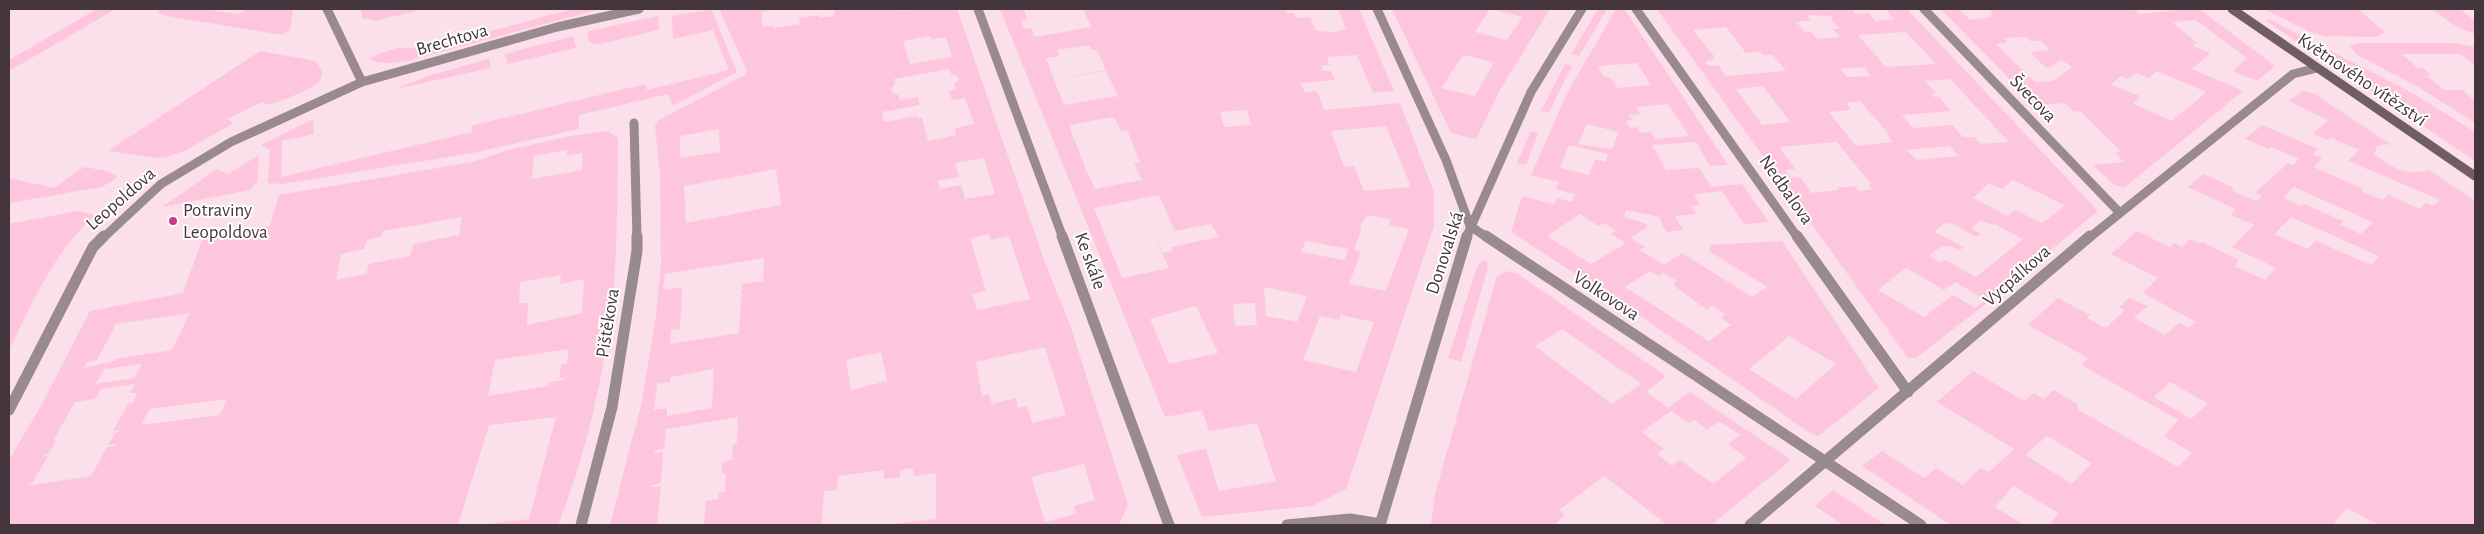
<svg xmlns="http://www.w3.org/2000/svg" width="2484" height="534" font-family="'Alegreya Sans',sans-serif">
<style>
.green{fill:#fec6dd;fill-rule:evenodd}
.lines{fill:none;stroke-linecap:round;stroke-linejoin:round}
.street-far1{stroke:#988a8f;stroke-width:9}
.street{stroke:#988a8f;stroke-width:11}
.secondary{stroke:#715d66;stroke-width:9}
.poi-dot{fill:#c23f84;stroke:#fff;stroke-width:2}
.labels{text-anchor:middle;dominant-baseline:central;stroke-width:4;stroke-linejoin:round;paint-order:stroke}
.street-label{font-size:19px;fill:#44363c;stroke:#fff}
.poi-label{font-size:19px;fill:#44363c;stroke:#fff;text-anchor:start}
</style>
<rect width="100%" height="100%" fill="#fbdfea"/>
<!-- green -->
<path class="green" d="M97,9H120L114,10L9,71V60Z
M160,9H203L238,14L246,9H293L290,29L282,35L166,16L158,12Z
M361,9H425L374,21L362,18Z
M572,9H600L407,61C395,63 381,65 370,59L378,54L397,48H429Z
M723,9H781L761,12L763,27L773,26L774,28L800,24L799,18L819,15V18L835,16L834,9H901L903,11L912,9H957L1044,260L1070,325L1128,505L1119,525H885L936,519V473L913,476V468L901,470L900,477L884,479V470L838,476L837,490L824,491L821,525H704L706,501L718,499L719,493L725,492L726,475L725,473H722V463L733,459L732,447L737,442L738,417L666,429L664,449L655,450V453L663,452L661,483L651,485L652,487L661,486L657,525H610L642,401L656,315L661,263L660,174L655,126L659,120L745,75L747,71L720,11ZM930,36L931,39L946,37L952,57L910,64L903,41ZM950,69L951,74L957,76L959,80L954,84L956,90L949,91L952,100L965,98L974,124L955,128L956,135L928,141L922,118H918L917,116L884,122L882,112L920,105L918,97L900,100L898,95L892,92L891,88L895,84L894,79ZM719,129L720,152L680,158V136ZM984,158L995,194L965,199L961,185L940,189L938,181L959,177L955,163ZM776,169L781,205L686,223L684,186ZM989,234L991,240L1009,236L1030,299L977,310L972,294L986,291L970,238ZM764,258L763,281L742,284L741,295H745L741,297L739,333L670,344L671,330L680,329L682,287L667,290L663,288L665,274ZM1045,347L1066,415L1032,423L1027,406L1018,408L1016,398L992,404L989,394L982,396L976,362ZM881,352L887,381L851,390L846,360ZM714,369L712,408L667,416V408L654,410L657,384L670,382V377ZM1084,464L1095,500L1074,506L1076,514L1045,522L1031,477Z
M1000,9H1032L1024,10L1027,19L1021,20L1024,29L1031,28L1035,37L1092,27L1083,10L1078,9H1286L1287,13H1294L1296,18L1310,17L1316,31L1334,32L1346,29L1338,9H1359L1394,91L1373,93L1357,55L1327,57L1329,65L1321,66L1323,71H1331L1335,80L1301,83L1305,92L1317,91L1324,110L1400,103L1434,192V226L1346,489L1312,506L1202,517L1177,455L1206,449L1219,491L1276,481L1257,423L1209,431L1202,410L1165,417ZM1090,45L1092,50H1097L1106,70L1054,80L1046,58L1059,56L1057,50ZM1106,71L1118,96L1064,105L1054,80ZM1247,110L1251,125L1224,127L1220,112ZM1114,117L1121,131L1127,130L1140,162L1134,164L1142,180L1095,189L1088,173H1085L1087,172L1075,141H1072L1074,140L1069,125ZM1386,126L1411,187L1364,191L1354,166L1344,167L1331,131ZM1159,195L1175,231L1211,224L1219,237L1171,247L1172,251L1163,253L1154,235L1169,268L1122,278L1094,208ZM1367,215L1391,219L1389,225L1409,229L1386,291L1349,284L1361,252L1354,250L1362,228L1359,227ZM1306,241L1348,249V250L1344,260L1301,252ZM1264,287L1307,296L1297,322L1266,316ZM1255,303L1257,325L1235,326L1233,304ZM1196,306L1218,353L1169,364L1150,319ZM1341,315L1374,322L1356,372L1303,360L1320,316L1339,320Z
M1392,9H1550L1501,88L1476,139L1451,133ZM1490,9L1523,17L1507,40L1475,32ZM1463,55L1494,62L1475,96L1441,88Z
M1598,9H1607L1579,56L1571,54Z
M1616,9L1625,10L1728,165L1710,166L1696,142L1652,145L1666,170L1699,168L1712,187L1742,184L1769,222L1744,224L1722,191L1694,194L1700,205L1691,206L1696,214L1675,216L1683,230L1666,232L1659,217L1626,210L1624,217L1647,224V227L1631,238L1645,247L1640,250L1664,265L1682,253L1752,297L1767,287L1709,251L1710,245L1782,241L1879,388L1818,436L1813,435L1649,322L1511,232L1522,196L1554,204L1557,198L1572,202L1575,194L1555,189L1559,182L1531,175L1567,93ZM1637,63L1651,85L1617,88L1610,77H1604L1598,66ZM1668,104L1689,136L1656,139L1651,132L1640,133L1637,127L1630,128L1626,121L1632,120L1629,115L1640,114L1636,107ZM1587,124L1619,132L1612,149L1578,144ZM1569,145L1608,154L1605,162L1595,159L1589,175L1560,168ZM1580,214L1598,226L1603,223L1616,230L1611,234L1626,243L1591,264L1547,236ZM1650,271L1659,276L1663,273L1677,281L1673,285L1707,310L1712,306L1725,314L1721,318L1731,325L1709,341L1625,287ZM1789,336L1836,364L1796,399L1749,369Z
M1657,9H1851L1856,14L1869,13L1875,21L1895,19L1885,9H1907L2098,211L1987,303L1916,358H1908ZM1807,15L1831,16L1833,18L1831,19L1840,29H1833L1840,37L1817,39L1810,31L1805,32L1796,22L1811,20ZM1726,27L1746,53L1760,52L1763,55H1773L1786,71L1726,76L1719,66L1707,65L1705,62L1714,59V56L1693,30ZM1906,32L1936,64L1886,67L1858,35ZM1864,67L1871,76L1847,77L1841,69ZM1950,79L2008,141V142L1981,144L1974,137H1963L1952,125L1913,128L1902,115L1951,111L1939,97H1934L1931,93H1936L1925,81ZM1763,86L1790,122L1762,125L1736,89ZM1860,101L1889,134H1887L1893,142L1856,146L1829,112L1851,110L1846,103ZM1837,142L1871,184L1869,185L1872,189L1859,191L1855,186L1837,188L1839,190L1812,193L1800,177L1791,178L1785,170L1795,169L1779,147ZM1950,146L1958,156L1917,160L1906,150ZM2013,180L2064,205V206L2042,223L2015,210L2008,216L1973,198L1989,183L2002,189ZM1981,220L1992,225L1995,224L2023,239L1976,277L1945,260L1941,263L1929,256C1941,245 1946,243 1960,250L1964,247L1934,232L1945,223L1953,224L1977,237L1981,234L1971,228ZM1906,268L1944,290L1955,282L1986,300L1975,308L1953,295L1924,317L1878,290Z
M1941,9H1959L1970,20L1991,17L1992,13L1989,9H2133L2140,14L2179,10L2178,9H2199L2275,66L2257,81L2233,71L2247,58L2196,20L2172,22L2197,43L2192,45L2210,53L2192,69L2243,91L2124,188L2113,184L2093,165L2124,162L2115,153L2121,151L2080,111L2074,112L2065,103L2035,105ZM2026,37L2030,41H2041L2050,50L2030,52L2045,67L2048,68L2061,60L2072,67L2053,81L2035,82L1996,44L2007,42L2004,38ZM2157,71L2206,92H2207L2172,121L2133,104L2140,96L2111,85L2120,76L2128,79L2137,73L2149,78Z
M2264,9H2358L2385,32L2377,37L2325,36L2310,32Z
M2432,9H2460L2475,21V34L2454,25Z
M708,10L712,11L737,72L673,106L668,94L579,115V129L473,153L282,184L268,183L270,150L261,145L313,119L314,134L282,141L281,177L472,132L471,126L645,84L647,90L729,70L713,30L673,39L672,16Z
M658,16L659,29L654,31L596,45L589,42L587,33L589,31Z
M2265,20H2271L2414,94L2475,132V161Z
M573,36L576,48L507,64L505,54Z
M2358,43H2453L2475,47V66L2460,54H2401L2418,68H2423L2431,75H2426L2444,90H2462L2475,101V123L2420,88L2356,54L2350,46Z
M260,51L316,61C318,65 323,71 322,76C319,89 281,100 269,105L262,102L227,119L234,123L186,150L167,157L157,158L108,151Z
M489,59L491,68L395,89L431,75Z
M1565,64L1572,66L1549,112L1541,111Z
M2302,91L2313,93L2390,144L2377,146L2374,154C2394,168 2403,176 2429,170L2475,201V525H2379L2347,508L2333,525H2049L2059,513L2013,486L1995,507L2024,525H1951L1862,466L1882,451L1924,478L1936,468L1963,485L1981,468L1989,472L2014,449L1937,402L1973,371L2024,401L2034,393L2044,399L2053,390L2076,403L2079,410L2178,467L2192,453L2164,436L2179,420L2081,365L2088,358L2028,325L2058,298L2090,315L2087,318L2106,328L2125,310L2119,307L2129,298L2148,306L2134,318L2165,335L2179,323L2189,328L2196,322L2143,293L2158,278L2111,254L2137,231L2169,247L2174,243L2182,247L2190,239L2200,244L2202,242L2239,260L2234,266L2265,280L2276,268L2232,247L2254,225L2231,215L2235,209L2188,187L2204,174L2234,188L2231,190L2256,201L2262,196L2255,193L2288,163L2293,165L2299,159L2272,147L2269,149L2245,139L2262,125L2318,149L2313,154L2322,158L2314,167L2363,189L2361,191L2383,200L2388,195L2420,209L2426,203L2433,206L2440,200L2348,161L2359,150L2331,138L2328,140L2313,134L2328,120L2289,101ZM2294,187L2372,222L2373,223L2361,234L2340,225L2343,221L2304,204L2301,206L2283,198ZM2291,217L2379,256V257L2371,265L2316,241L2307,249L2274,234ZM2170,382L2207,403V404L2191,419L2154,397ZM2047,436L2092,463L2072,484L2025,455Z
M608,131L618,138C617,190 618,242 613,294C605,372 587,452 558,525H479L529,519L556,417L489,425L458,525H9V460L41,406L90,311L183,293L203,237L270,226L279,195L473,162L508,150L570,136ZM567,150V156L582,153V170L532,179L534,156ZM462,217L459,235L413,244L410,256L369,264L366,274L336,280L341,254L364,249L367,240L381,237L383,231ZM561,275L560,284L584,279L582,313L527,325L528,303H519L520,282ZM190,313L172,350L115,359L114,361L83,368L87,362L97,360L116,324ZM569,349L567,364L561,365L559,378H565V380L549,382L548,386L488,396L495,360ZM142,364L134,378L96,384L104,369ZM135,384L130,393H137L133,403L128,404L113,431L124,430L115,433L108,445L116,444L115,446L107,447L91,476L27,486L33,482L48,456H44L49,453L56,441H53L75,402L95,399L101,389ZM227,399L220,415L141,425L150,409Z
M1531,131L1538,133L1526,165L1517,163Z
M259,155L257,182L250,190L162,207L217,169L228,174Z
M84,167L107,171L118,177L102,187L9,203V178L54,188Z
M77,211L95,215C53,253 34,300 9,350V224Z
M1483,260L1487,262L1488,267L1461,362L1448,358L1477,267Z
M1508,271L1518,274L1666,376L1646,392L1668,408L1690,392L1791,460L1711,525H1663L1665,523L1604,476L1559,510L1565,515L1554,525H1431L1435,494L1497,276ZM1562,329L1640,383L1641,384L1612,404L1535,346ZM1671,411L1689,423L1694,420L1707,430L1719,421L1740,435L1728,444L1746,458L1713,484L1680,460L1672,466L1657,454L1664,449L1642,432Z
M1833,490L1885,525H1843L1815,506Z"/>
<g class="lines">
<!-- street-far1 -->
<path class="street-far1" d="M327,9L362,82
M978,9L1063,238
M1377,9L1446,160L1470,226L1488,238
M1636,9L1798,238
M1924,9L2119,212
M634,123L637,238
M103,238L161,184L231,142L362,82L557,27L639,9
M1466,238L1531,92L1582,9
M2089,238L2293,74L2317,68"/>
<!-- street -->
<path class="street" d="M1062,236L1169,525
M1486,236L1921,525
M1797,236L1908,392
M9,410L93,247L104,236
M581,525L612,407L637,251V236
M1287,525L1350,519L1381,524
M1380,525L1467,236
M1750,525L2090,236"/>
<!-- secondary -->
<path class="secondary" d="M2232,9L2475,176"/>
</g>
<!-- markers -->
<circle class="poi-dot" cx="173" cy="221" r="5"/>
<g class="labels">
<!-- street labels -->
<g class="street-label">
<text transform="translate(452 40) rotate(-16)">Brechtova</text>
<text transform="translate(2362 80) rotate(34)">Květnového vítězství</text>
<text transform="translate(2033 99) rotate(46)">Švecova</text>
<text transform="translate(1786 190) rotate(55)">Nedbalova</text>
<text transform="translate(121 199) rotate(-41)">Leopoldova</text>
<text transform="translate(1445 253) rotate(-72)">Donovalská</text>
<text transform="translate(1090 261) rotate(70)">Ke skále</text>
<text transform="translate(2017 276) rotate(-41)">Vycpálkova</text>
<text transform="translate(1606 296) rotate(33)">Volkovova</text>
<text transform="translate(608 323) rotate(-81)">Pištěkova</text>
</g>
<!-- poi labels -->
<g class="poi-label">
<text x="183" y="210">Potraviny<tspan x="183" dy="22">Leopoldova</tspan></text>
</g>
</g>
<!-- border -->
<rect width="2484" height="534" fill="none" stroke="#44363c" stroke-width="20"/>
</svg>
